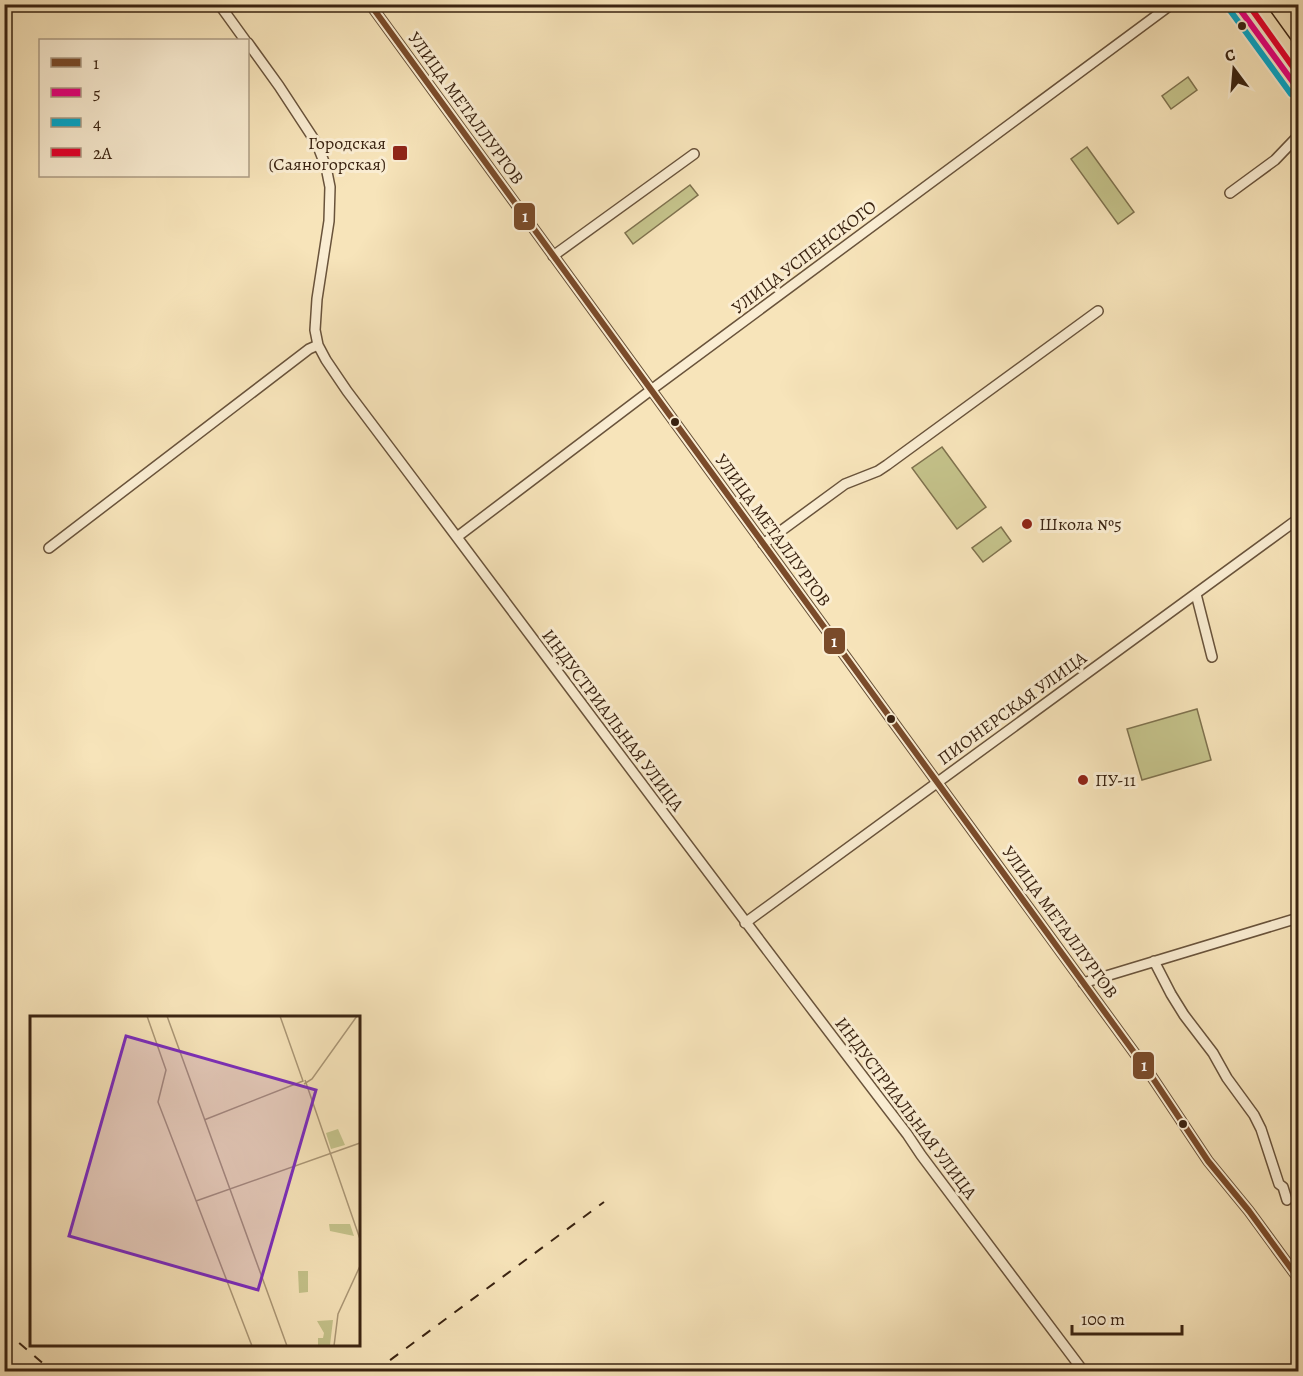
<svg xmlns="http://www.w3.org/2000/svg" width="1303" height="1376" font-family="Alegreya,serif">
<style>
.green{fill:#c4c28a;stroke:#7f724e;stroke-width:1.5}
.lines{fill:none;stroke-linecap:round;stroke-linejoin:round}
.minor-casing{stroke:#69533b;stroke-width:12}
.major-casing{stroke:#3a2311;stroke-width:15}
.minor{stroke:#faedd2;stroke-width:9}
.major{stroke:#f7e4ba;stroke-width:12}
.rail{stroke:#3a2311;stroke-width:2;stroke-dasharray:10 10;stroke-linecap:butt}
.bus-1-casing{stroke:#faedd2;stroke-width:10}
.bus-2-casing{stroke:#faedd2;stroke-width:10}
.bus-3-casing{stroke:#faedd2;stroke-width:10}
.bus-4-casing{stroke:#faedd2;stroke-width:10}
.bus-1{stroke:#7a4b2a;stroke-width:6}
.bus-2{stroke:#e5007d;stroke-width:6}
.bus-3{stroke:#00a9ce;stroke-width:6}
.bus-4{stroke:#e4002b;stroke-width:6}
.bus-dot{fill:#3a2311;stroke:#faedd2;stroke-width:2}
.poi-dot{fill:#8f2418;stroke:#faedd2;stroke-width:2}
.labels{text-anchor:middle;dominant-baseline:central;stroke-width:6;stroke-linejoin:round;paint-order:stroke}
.street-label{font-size:18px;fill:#3a2311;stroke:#faedd2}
.poi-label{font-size:18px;fill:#3a2311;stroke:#faedd2;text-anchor:start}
.inset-road{fill:none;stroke:#ab9776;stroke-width:1.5}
.view{fill:#7b2cbf;fill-opacity:0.15;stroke:#7b2cbf;stroke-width:3}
.inset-edge{fill:none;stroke:#3a2311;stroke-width:3}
.line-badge{stroke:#faedd2;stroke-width:2}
.badge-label{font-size:16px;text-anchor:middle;font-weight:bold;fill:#fff}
</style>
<rect width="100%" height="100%" fill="#f7e4ba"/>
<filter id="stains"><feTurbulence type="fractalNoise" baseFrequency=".00333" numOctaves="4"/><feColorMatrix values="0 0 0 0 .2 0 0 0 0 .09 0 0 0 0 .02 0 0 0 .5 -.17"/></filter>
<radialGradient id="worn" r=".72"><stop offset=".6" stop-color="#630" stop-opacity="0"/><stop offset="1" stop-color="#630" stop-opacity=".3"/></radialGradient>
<!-- green -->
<path class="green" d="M1188,77L1197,90L1171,109L1162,96Z
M1087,147L1134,212L1118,224L1071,159Z
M690,185L698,195L633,244L625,233Z
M942,447L986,507L957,529L912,468Z
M1001,527L1011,541L983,562L972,548Z
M1197,709L1211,760L1142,780L1127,729Z"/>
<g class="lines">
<defs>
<path id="minor" d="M219,4L245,40
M370,4L1152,1077L1208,1161L1249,1211L1298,1278
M248,43L279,86L317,144L326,167L330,187L329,221L317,299L315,330L318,345L326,360L347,391C534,639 718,888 907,1134L921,1155L1084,1372
M1291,50L1298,45
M1230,193L1275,160L1298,136
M553,256L694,154
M457,537L651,390L1172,4
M763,544L845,484L878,471L887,465L1098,311
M49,548L309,349L318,345
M1196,594L1212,657
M745,923L1298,519
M1154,961L1171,994L1184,1015L1213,1053L1227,1078L1254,1115L1261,1129L1279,1184L1283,1187L1287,1200
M1083,983L1298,918"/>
<path id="major" d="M1236,4L1298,89
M1257,4L1298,61"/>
</defs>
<!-- minor casing -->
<use href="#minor" class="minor-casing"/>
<!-- major casing -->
<use href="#major" class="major-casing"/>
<!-- minor -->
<use href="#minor" class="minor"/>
<!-- major -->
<use href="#major" class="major"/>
<!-- rail -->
<path class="rail" d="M4,1330L53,1372
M4,1350L20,1372
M374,1372L604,1202"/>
<defs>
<path id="bus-1" d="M370,4L1152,1077L1208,1161L1249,1211L1298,1278"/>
<path id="bus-2" d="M1236,4L1298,89"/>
<path id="bus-3" d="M1229,9L1291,94"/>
<path id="bus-4" d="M1248,4L1298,74"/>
</defs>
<!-- bus-1 casing -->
<use href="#bus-1" class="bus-1-casing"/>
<!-- bus-2 casing -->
<use href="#bus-2" class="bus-2-casing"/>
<!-- bus-3 casing -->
<use href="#bus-3" class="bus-3-casing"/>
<!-- bus-4 casing -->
<use href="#bus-4" class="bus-4-casing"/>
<!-- bus-1 -->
<use href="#bus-1" class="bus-1"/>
<!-- bus-2 -->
<use href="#bus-2" class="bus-2"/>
<!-- bus-3 -->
<use href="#bus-3" class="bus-3"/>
<!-- bus-4 -->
<use href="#bus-4" class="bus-4"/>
</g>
<!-- markers -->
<g class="bus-dot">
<circle cx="1242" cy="26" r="5"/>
<circle cx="675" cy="422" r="5"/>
<circle cx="891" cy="719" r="5"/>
<circle cx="1183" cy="1124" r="5"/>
</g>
<g class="poi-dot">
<rect x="392" y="145" width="16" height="16" rx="3"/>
<circle cx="1027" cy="524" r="6"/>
<circle cx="1083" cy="780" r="6"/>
</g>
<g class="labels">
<!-- street labels -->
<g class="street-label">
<text transform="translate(466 108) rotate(54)">УЛИЦА МЕТАЛЛУРГОВ</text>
<text transform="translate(804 257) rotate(-37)">УЛИЦА УСПЕНСКОГО</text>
<text transform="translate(773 530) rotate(54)">УЛИЦА МЕТАЛЛУРГОВ</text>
<text transform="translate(1012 708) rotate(-36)">ПИОНЕРСКАЯ УЛИЦА</text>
<text transform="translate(613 720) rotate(53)">ИНДУСТРИАЛЬНАЯ УЛИЦА</text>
<text transform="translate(1060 922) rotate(54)">УЛИЦА МЕТАЛЛУРГОВ</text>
<text transform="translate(906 1108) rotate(53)">ИНДУСТРИАЛЬНАЯ УЛИЦА</text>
</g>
<!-- poi labels -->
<g class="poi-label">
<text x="386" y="143" text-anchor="end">Городская<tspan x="386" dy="21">(Саяногорская)</tspan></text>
<text x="1039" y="524">Школа №5</text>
<text x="1095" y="780">ПУ-11</text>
</g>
</g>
<!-- overview -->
<g transform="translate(30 1016)">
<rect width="330" height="330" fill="#f7e4ba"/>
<path d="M308,113L315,129L301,133L296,117ZM299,208H320L324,220L300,215ZM268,255H278V276L269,277ZM303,304L300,329L288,330V322H293L294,317L287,305Z" fill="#c4c28a"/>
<path class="inset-road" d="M117,0L136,54L128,86L222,330M137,0L257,330M275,64L330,223M274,68L282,63L327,0M174,104L273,65L250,0M166,185L330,127M304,330L308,298L330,250"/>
<path class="view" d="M96,20L286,74L228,274L39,220Z"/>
<rect width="330" height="330" class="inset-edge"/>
</g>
<g class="line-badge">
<rect x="513" y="202" width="23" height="29" rx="6" fill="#7a4b2a"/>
<rect x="823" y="627" width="23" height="28" rx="6" fill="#7a4b2a"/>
<rect x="1132" y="1051" width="23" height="29" rx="6" fill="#7a4b2a"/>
</g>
<g class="badge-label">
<text x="525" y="222">1</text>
<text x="834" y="647">1</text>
<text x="1144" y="1071">1</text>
</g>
<!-- margin -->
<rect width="1303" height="1376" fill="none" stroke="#f7e4ba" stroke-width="24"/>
<rect x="6" y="6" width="1291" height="1364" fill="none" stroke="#3a2311" stroke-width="3"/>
<rect x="12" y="12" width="1279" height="1352" fill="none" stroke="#3a2311" stroke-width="1.5"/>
<!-- legend -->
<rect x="39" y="39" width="210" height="138" fill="#faedd2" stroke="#ad9c85" stroke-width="1.5"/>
<rect x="51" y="58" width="30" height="9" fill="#7a4b2a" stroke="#ad9c85" stroke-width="1.5"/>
<text x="93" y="69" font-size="18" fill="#3a2311">1</text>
<rect x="51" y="88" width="30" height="9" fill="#e5007d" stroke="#ad9c85" stroke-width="1.5"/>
<text x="93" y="99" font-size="18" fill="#3a2311">5</text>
<rect x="51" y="118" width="30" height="9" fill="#00a9ce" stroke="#ad9c85" stroke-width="1.5"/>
<text x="93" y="129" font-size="18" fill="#3a2311">4</text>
<rect x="51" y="148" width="30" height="9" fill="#e4002b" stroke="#ad9c85" stroke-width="1.5"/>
<text x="93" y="159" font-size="18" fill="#3a2311">2А</text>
<!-- north arrow -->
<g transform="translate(1234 69) rotate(344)" stroke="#faedd2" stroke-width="4.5" paint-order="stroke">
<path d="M0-4.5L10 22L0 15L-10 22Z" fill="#3a2311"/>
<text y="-9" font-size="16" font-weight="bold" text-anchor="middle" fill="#3a2311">С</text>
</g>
<!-- scale -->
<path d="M1072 1325v9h110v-9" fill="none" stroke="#3a2311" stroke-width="3"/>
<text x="1081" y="1325" font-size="18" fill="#3a2311" stroke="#faedd2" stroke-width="4.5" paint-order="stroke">100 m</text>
<rect width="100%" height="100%" filter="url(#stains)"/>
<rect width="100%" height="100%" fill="url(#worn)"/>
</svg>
